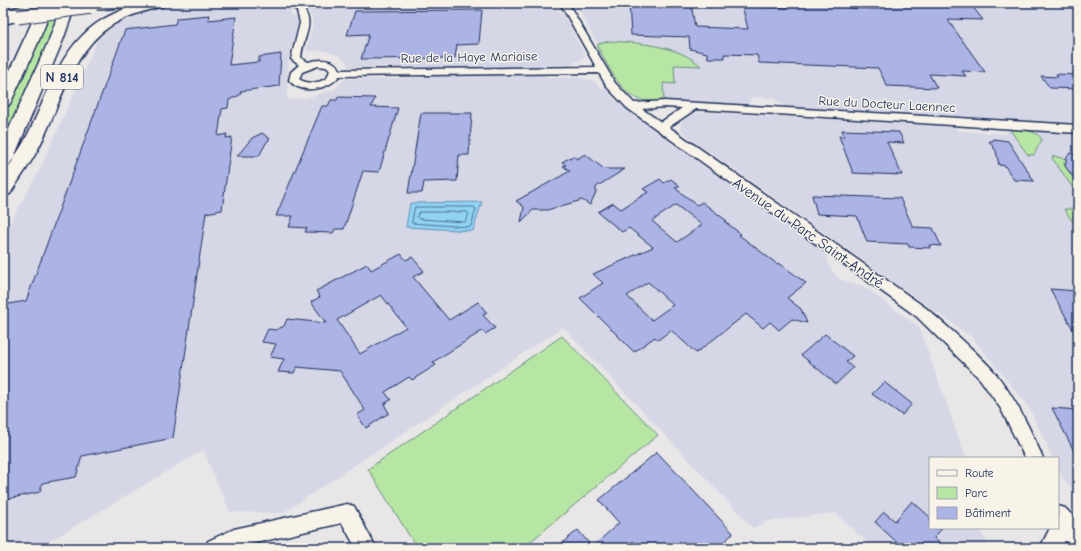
<svg xmlns="http://www.w3.org/2000/svg" width="1081" height="551" font-family="'Comic Neue',sans-serif">
<style>
.built{fill:#d6d7e6}
.green{fill:#b7e6a4;stroke:#698a81}
.water{fill:#90d3f2;stroke:#6191b7}
.lines{fill:none;stroke-linecap:round;stroke-linejoin:round}
.shore{stroke:#4a7199;stroke-width:1}
.building{fill:#acb4e5;stroke:#1b2f5e;fill-rule:evenodd}
.minor-casing{stroke:#1b2f5e;stroke-width:3}
.major-casing{stroke:#1b2f5e;stroke-width:3}
.highway-casing{stroke:#1b2f5e;stroke-width:3}
.minor{fill:#f7f3e8;fill-rule:evenodd}
.major{fill:#f7f3e8;fill-rule:evenodd}
.highway{fill:#f7f3e8;fill-rule:evenodd}
.major-bridge-casing{stroke:#1b2f5e;stroke-width:15;stroke-linecap:butt}
.major-bridge{stroke:#f7f3e8;stroke-width:13}
.labels{text-anchor:middle;dominant-baseline:central;stroke-width:3;stroke-linejoin:round;paint-order:stroke}
.far-street-label{font-size:13px;fill:#1b2f5e;stroke:#f7f3e8}
.shield{fill:#f7f3e8;stroke:#5d6a87;stroke-width:1}
.shield-label{font-size:14px;font-weight:bold;fill:#1b2f5e}
.street-label{font-size:15px;fill:#1b2f5e;stroke:#f7f3e8}
</style>
<rect width="100%" height="100%" fill="#e8e6e7"/>
<filter id="ink" filterUnits="userSpaceOnUse"><feTurbulence type="fractalNoise" baseFrequency=".025" numOctaves="2"/><feDisplacementMap in="SourceGraphic" scale="8" xChannelSelector="R" yChannelSelector="G"/><feConvolveMatrix kernelMatrix="1 2 1 2 8 2 1 2 1" color-interpolation-filters="sRGB"/></filter>
<g filter="url(#ink)">
<!-- built -->
<path class="built" d="M191,3H283L291,7L294,11L290,13L293,17L297,16L299,22L289,55L287,99H292L306,98L326,92L333,90L345,79L422,78L426,67H348L346,61L338,55L325,51H306L313,24L312,17L303,3H549L564,15L585,55L580,60L572,64L547,65L545,77L582,78L594,81L603,89H607L615,100L635,116L828,255L827,259L830,268L840,279L863,286L919,327L966,458H930V528H979L989,548H873L836,513L768,521L753,528L563,327L283,513L230,512L203,450L38,548H3V236L42,165L98,39L118,23L140,13L166,6Z
M577,3H1078V124L785,107L773,98L753,97L747,105L642,100L629,94L614,76L598,48V44L589,30Z
M703,112L954,127L960,131L1007,134L1006,131L1009,130L1078,134V495L1064,480L1058,468V458H1053L1029,408L973,338L688,137L680,128L682,120L689,115Z"/>
<!-- green -->
<path class="green" d="M52,3H63L39,63L3,143V116Z
M610,41C640,43 678,45 701,66L674,65L675,84L663,83L664,101C655,101 644,102 636,98C620,92 606,62 598,48V44Z
M1010,130C1022,130 1035,129 1042,139L1034,155H1028Z
M1053,156L1066,159L1068,163H1063L1078,184V195L1052,158Z
M1064,209H1078V225H1075Z
M562,336L658,435L523,548H417L368,469Z"/>
<!-- water -->
<path class="water" d="M482,202L473,231L406,227L410,203Z"/>
<g class="lines">
<!-- shore -->
<path class="shore" d="M415,207H474L476,209L471,226L469,227L412,223Z
M420,212H467L469,214L465,222L419,219L417,217Z"/>
</g>
<!-- building -->
<path class="building" d="M629,3H691L695,27L748,29L742,6L787,8L785,3H847L849,8L878,9L874,3H925L926,5L972,6L983,20L947,19L985,72L962,71L966,76L929,74L937,88L887,86L878,68L759,63L757,55L724,54L725,58H708L707,53L690,49L689,37L631,35Z
M482,10L479,44L457,45L455,58L361,59L369,34L347,35L355,11Z
M209,15L208,20L236,17L229,65L259,62V57L281,54L279,86L241,91L240,95L229,100L228,108L222,109L218,136L227,134L226,138L232,137L222,210L206,213L173,438L82,456L76,477L42,483L40,492L3,500V305L26,301L125,30L175,24L177,18Z
M1056,74L1078,75V89L1050,88L1041,76L1058,77Z
M338,97L375,98L371,107L398,108L379,172L363,171L344,229H335L333,233L305,232L307,228L289,227L293,216H276L322,106H328L331,100H337Z
M421,113H472L469,155H459L457,181L424,182L422,193H408Z
M842,130L899,132L904,143L887,142L902,175L853,173L839,136H844Z
M262,133L270,139L266,143L259,156H237L252,138Z
M993,139L1008,141L1034,181L1014,180L1005,166L999,165L996,151L989,141H993Z
M1071,153L1078,155V184L1065,166L1067,156Z
M585,154L604,169H625L596,187V192L590,205L582,200L547,210H533L521,222L524,207L516,201L570,171L563,166L566,165L562,162L573,156L577,159Z
M660,179L664,183L671,179L680,186L675,188L697,205L702,202L727,221L725,222L741,234L739,235L777,264L779,263L806,283L787,298L801,309L807,323L792,319L779,330L770,322L763,328L746,314L696,353L671,330L658,340L655,337L634,352L580,298L603,283L593,274L653,247L629,228L622,232L598,212L613,203L621,209L648,192L643,189ZM676,205L702,225L677,242L652,221ZM648,282L673,305L652,320L627,296Z
M812,195L900,198L913,227L933,228L941,246L929,245L930,248L909,247L908,244L867,242L857,216L817,214Z
M401,254L406,260L412,257L424,271L413,277L449,320L478,302L487,313L483,315L495,328L485,334L482,331L433,362L436,365L412,380L409,377L385,392L391,400L384,404L389,413L366,428L357,415L365,410L340,371L297,367L294,373L278,372L284,359L270,357L276,344L262,342L268,329L276,330L284,326L287,319L326,323L311,302L320,297L316,291L367,264L371,270ZM381,295L406,327L360,354L337,320Z
M1050,289L1078,291V338Z
M825,334L853,356L846,362L853,368L836,384L801,355Z
M884,382L912,404L902,415L872,394Z
M1052,408L1078,410V459Z
M657,452L733,533L719,548H639L633,541L626,548H556L578,530L592,547L619,523L599,500Z
M912,501L930,517V528H942L934,538L945,548H903L875,522L884,512L895,521Z"/>
<g class="lines">
<defs>
<path id="minor" d="M289,3H298C319,22 302,36 301,58L308,62C319,59 335,58 340,70L596,67L560,3H568L615,83L634,103L665,101L1078,125V133L696,109L669,127L926,308C948,327 971,347 991,368C1013,393 1030,428 1043,458H1025L1001,409L980,379L916,316L627,108L607,87L599,73L339,76C329,90 300,95 289,80L291,72L299,65L291,59L300,23L297,11ZM318,66L326,67L330,70L327,78C319,83 308,85 299,79L302,72ZM665,107L682,108L661,122L642,109Z
M347,504L354,506L376,548H356L342,523L234,548H205L208,541L234,529Z
M1058,506L1065,508L1078,521V545L1064,541L1063,548H1043L1042,544L1050,528H1058Z"/>
<path id="major" d="M95,3H130C125,8 90,12 85,7L87,5Z
M18,13L22,14L24,17L22,20L3,24V16Z"/>
<path id="highway" d="M32,3L37,4L39,7L40,3H54L37,45L11,102L9,105L3,107V85L39,7L37,10L3,19V11Z
M62,3H76L63,40L12,162L9,166L3,168V142L49,40Z
M143,3H165L163,6C144,11 125,16 109,27C70,54 60,107 39,147C31,163 20,178 10,194L3,195C3,189 1,180 4,174C10,162 20,150 26,138C44,104 55,63 82,36C99,18 120,10 143,3Z"/>
</defs>
<!-- minor casing -->
<use href="#minor" class="minor-casing"/>
<!-- major casing -->
<use href="#major" class="major-casing"/>
<!-- highway casing -->
<use href="#highway" class="highway-casing"/>
<!-- minor -->
<use href="#minor" class="minor"/>
<!-- major -->
<use href="#major" class="major"/>
<!-- highway -->
<use href="#highway" class="highway"/>
<defs>
<path id="major-bridge" d="M18,17L91,7"/>
</defs>
<!-- major-bridge casing -->
<use href="#major-bridge" class="major-bridge-casing"/>
<!-- major-bridge -->
<use href="#major-bridge" class="major-bridge"/>
</g>
</g>
<g class="labels">
<!-- far-street labels -->
<g class="far-street-label">
<text transform="translate(469 57) rotate(-1)">Rue de la Haye Mariaise</text>
<text transform="translate(887 104) rotate(3)">Rue du Docteur Laennec</text>
</g>
<!-- shield labels -->
<rect class="shield" x="41" y="65" width="42" height="24" rx="3"/>
<g class="shield-label">
<text x="62" y="77">N 814</text>
</g>
<!-- street labels -->
<g class="street-label">
<text transform="translate(808 233) rotate(35)">Avenue du Parc Saint-André</text>
</g>
</g>
<!-- margin -->
<rect width="1081" height="551" fill="none" stroke="#f7f3e8" stroke-width="16"/>
<rect x="8" y="8" width="1065" height="535" fill="none" stroke="#1b2f5e" stroke-width="1.5" filter="url(#ink)"/>
<!-- legend -->
<rect x="929" y="457" width="130" height="72" fill="#f7f3e8" stroke="#9fa5b1"/>
<rect x="937" y="470" width="20" height="6" fill="#f7f3e8" stroke="#9fa5b1"/>
<text x="965" y="477" font-size="12" fill="#1b2f5e">Route</text>
<rect x="937" y="487" width="20" height="12" fill="#b7e6a4" stroke="#9fa5b1"/>
<text x="965" y="497" font-size="12" fill="#1b2f5e">Parc</text>
<rect x="937" y="507" width="20" height="12" fill="#acb4e5" stroke="#9fa5b1"/>
<text x="965" y="517" font-size="12" fill="#1b2f5e">Bâtiment</text>
</svg>
